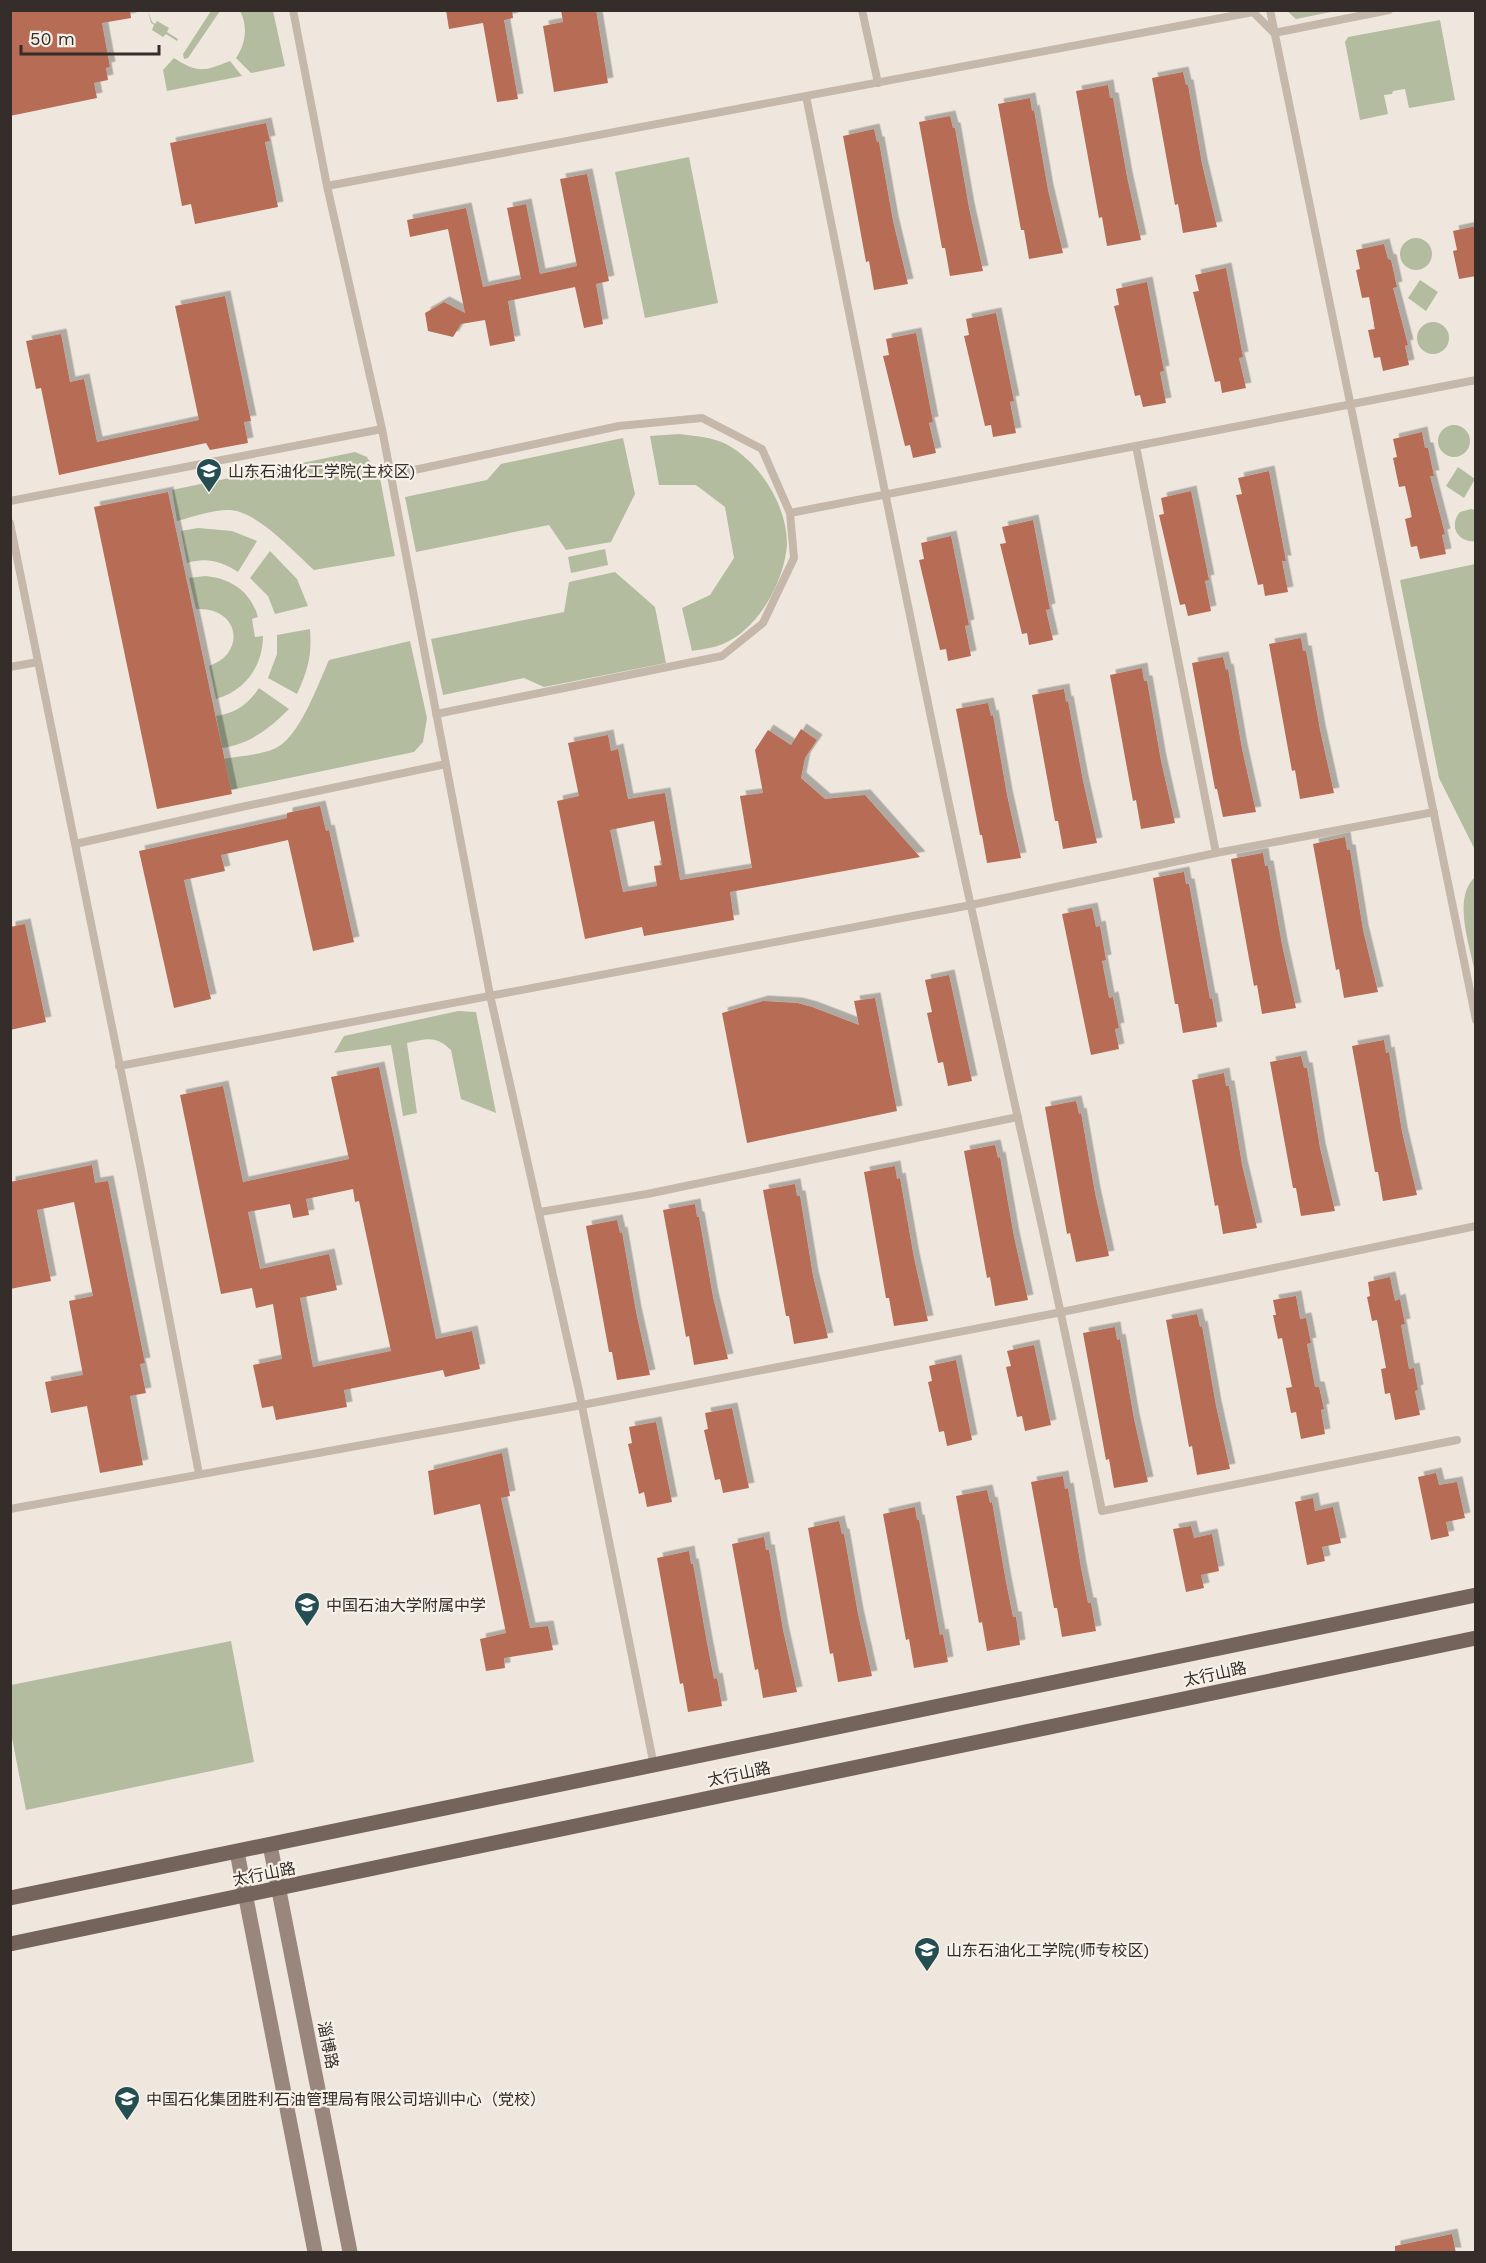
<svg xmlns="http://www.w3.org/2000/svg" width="1486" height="2263" font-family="'Work Sans','Noto Sans SC',sans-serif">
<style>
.green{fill:#b3bc9f}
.building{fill:#b76c54;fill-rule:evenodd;filter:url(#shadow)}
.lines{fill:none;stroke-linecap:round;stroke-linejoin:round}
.service{stroke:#c6b7ab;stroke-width:8}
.secondary{stroke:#99877d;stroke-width:15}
.primary{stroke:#74645c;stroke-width:15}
.labels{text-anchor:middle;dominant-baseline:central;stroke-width:4.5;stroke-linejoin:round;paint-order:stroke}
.poi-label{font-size:16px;fill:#342d29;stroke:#f7f1e9;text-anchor:start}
.street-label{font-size:16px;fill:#342d29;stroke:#f7f1e9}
</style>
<defs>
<filter id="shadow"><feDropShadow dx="5.5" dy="-5.5" stdDeviation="0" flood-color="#0004"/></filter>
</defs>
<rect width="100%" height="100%" fill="#efe7de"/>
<!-- green -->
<path class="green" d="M148,11L152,22L155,24L157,21L169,28L167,32L178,39L177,41L166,34L163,37L152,30L154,25L151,23Z
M211,11H220L188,58L184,59L183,54Z
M240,11H273L285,66L251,73L236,58C246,44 248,26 240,11Z
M1287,11H1336L1296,19Z
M1440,20L1455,100L1409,108L1405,89L1393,91L1392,94L1384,95L1388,114L1360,120L1345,42L1348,37Z
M174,58C199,74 204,71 230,61L242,76L167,91L163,70Z
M689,157L718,303L645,318L615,172Z
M1400 254a16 16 0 1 1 32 0a16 16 0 1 1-32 0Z
M1420,280L1438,292L1426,311L1408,298Z
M1417 338a16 16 0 1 1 32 0a16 16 0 1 1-32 0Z
M1438 441a16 16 0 1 1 32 0a16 16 0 1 1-32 0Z
M679,434C695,436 713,437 728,445C761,464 787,506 787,544C786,562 779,581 771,596C761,615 744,635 723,644C714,648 702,649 692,651L682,608L710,595L734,558L725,507L696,485H659L650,436Z
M623,438L635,494L611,542L566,550L549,525L416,552L405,497L487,480L501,464Z
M355,452L367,457L380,478L395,556L314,570C294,552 255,509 228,510C211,510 193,517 177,521L172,490Z
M1458,467L1475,479L1464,498L1446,486Z
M1471,509L1475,510L1476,541C1458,543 1448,526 1460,512Z
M198,528L232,531L257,541L238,572C221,561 206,557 187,563L181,531Z
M605,549L608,565L571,573L568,557Z
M270,551L297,579L308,606L275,614L268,596L250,578Z
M1475,564H1476L1475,850L1439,778L1400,580Z
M615,572L655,607L666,663L544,687L524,678L443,695L431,639L564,612L569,582Z
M205,576C231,578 251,592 258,617L252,619L255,637L263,636C263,666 245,691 216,699L209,666C246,654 241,607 196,609L189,578Z
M310,629C312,656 308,670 297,694L268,678L277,654V635Z
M410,641L427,718L423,742L414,752L231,790L223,759C239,756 259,755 274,749C299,739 318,684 329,660Z
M259,688L289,709C270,728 250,744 222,748L216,716C236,713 248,704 259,688Z
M1475,877V973C1470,946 1452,898 1475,877Z
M458,1011L476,1012L496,1113L461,1099L451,1050C435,1035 427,1039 407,1043L417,1113L403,1116L391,1045L334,1053L344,1036Z
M231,1641L254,1762L26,1810L11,1733V1685Z"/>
<!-- building -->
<path class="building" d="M10,10H130L131,18L102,23L110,67L106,68L108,80L94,83L97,98L10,116Z
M446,10H512L513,18L504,20L518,99L497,102L483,23L449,29Z
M561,10H596L608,83L554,92L543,26L563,22Z
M1183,72L1186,85H1188L1202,164L1217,227L1183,233L1178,204L1175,205L1152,78Z
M1108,85L1110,98H1113L1127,177L1141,240L1107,246L1102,217L1099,218L1076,91Z
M1030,98L1032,111L1034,110L1048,190L1063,253L1029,259L1024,230H1021L998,104Z
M950,116L953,128H955L969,208L983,271L950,276L945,248H942L919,122Z
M266,123L270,141L265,142L278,207L195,224L191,204L182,206L170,143Z
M874,129L877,142H879L893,221L908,284L874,290L869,261L866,262L843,136Z
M587,174L609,281L596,284L603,324L584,328L575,287L508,301L515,341L490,346L485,320L461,324L453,337L428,331L425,313L444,302L465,313L448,229L410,237L407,220L466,208L483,287L521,279L507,208L526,204L540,274L577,266L560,179Z
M1476,226V276L1459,279L1453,251L1457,250L1453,231Z
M1384,244L1388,259L1391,260L1397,287L1393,288L1408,345L1405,346L1409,365L1383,371L1380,357L1374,358L1368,330L1375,329L1369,297L1362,298L1356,270L1360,269L1356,250Z
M1226,268L1243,357L1239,358L1246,388L1222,393L1220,381L1215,382L1193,292L1199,291L1195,275Z
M1147,282L1164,371L1160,372L1166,403L1143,407L1140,395L1135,396L1114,306L1119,305L1116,289Z
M225,296L251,421L244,422L248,443L210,450L206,443L59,475L41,388L36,389L26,341L61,334L70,382L84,379L97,442L199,420L175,306Z
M996,313L1014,401L1010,402L1016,433L993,437L991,425L985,426L964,336L969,335L966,319Z
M916,333L933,422L929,423L936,453L913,458L910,445L905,446L883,356L889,355L886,339Z
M1422,432L1425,448H1428L1434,476H1430L1445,534L1442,535L1446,554L1420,559L1417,546L1411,547L1405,519L1412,517L1405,486L1399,487L1393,458L1397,457L1393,439Z
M1269,471L1286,561H1282L1288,592L1265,596L1263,584L1258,585L1236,495L1242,494L1238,478Z
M1191,491L1209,580L1205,581L1211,611L1188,616L1185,604L1180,605L1159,515L1164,514L1161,498Z
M168,492L232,794L157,809L94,507Z
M1033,520L1050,609L1046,610L1053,640L1029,645L1027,633L1022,634L1000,544L1006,543L1002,527Z
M951,536L969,625L965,626L971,656L948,661L946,649L940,650L919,560L924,559L921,543Z
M1301,638L1303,651H1306L1320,730L1334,793L1300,799L1295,770L1292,771L1269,644Z
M1223,657L1226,670L1228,669L1242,749L1256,812L1223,817L1217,789H1215L1192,663Z
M1142,668L1144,681H1147L1161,761L1175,823L1141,829L1136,800L1133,801L1110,675Z
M1064,689L1066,702L1068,701L1083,781L1097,843L1063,849L1058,821H1055L1032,695Z
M988,703L991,716L993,715L1007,795L1021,858L987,863L982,835H980L956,709Z
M801,729L817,740L805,758L801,778L825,799L865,795L920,857L730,892L734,920L644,936L642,927L585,939L557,801L579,796L568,743L608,735L611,751L618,749L628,799L665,793L680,880L752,868L740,796L763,793L755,750L768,730L791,745ZM654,821L662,865L654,866L657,886L623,892L610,830Z
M320,806L326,831L329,830L354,942L313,951L288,840L221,855L225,871L184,880L211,999L174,1008L139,851L287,818V813Z
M1345,837L1347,850H1350L1363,930L1378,992L1344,998L1339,969L1336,970L1313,844Z
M1263,853L1265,866H1268L1282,945L1296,1008L1262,1014L1257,985L1254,986L1231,859Z
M1184,872L1186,884H1189L1210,999L1212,998L1217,1027L1183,1033L1178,1004H1175L1153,878Z
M1092,908L1096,927L1100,926L1106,960L1102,961L1109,998L1113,997L1119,1028L1115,1029L1119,1049L1091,1055L1062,914Z
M25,924L46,1022L10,1030V927Z
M949,975L972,1081L948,1086L943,1062L938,1063L927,1013L932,1012L925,980Z
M875,998L897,1111L747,1143L722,1013L763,1001L797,1003L812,1007L859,1025L854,1001Z
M1384,1040L1386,1053L1389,1052L1402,1132L1417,1195L1383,1201L1378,1172H1375L1352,1046Z
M1301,1056L1304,1068H1307L1320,1148L1335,1211L1301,1216L1296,1188H1293L1270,1062Z
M379,1067L436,1339L472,1331L480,1369L445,1377L443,1370L344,1390L347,1407L276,1420L273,1406L262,1408L253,1365L282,1359L273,1304L256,1308L252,1288L221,1294L180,1095L223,1086L243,1182L349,1159L331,1077ZM353,1189L355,1202L359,1201L391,1351L313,1367L300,1298L337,1290L329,1254L260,1269L248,1212L290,1204L293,1218L309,1215L306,1199Z
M1224,1073L1226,1086H1229L1242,1165L1257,1228L1223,1234L1218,1205L1215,1206L1192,1080Z
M1076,1101L1079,1114L1081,1113L1095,1193L1109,1256L1076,1262L1070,1233L1067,1234L1045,1107Z
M995,1145L998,1158L1000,1157L1014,1237L1028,1300L995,1306L990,1277L987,1278L964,1151Z
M92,1165L95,1183L108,1181L145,1363L140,1364L146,1393L130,1396L143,1465L100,1473L87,1406L51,1413L45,1382L83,1375L69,1301L93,1296L74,1202L37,1210L51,1281L10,1289V1182Z
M895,1166L897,1179L900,1178L914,1258L928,1321L894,1326L889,1298H886L864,1172Z
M795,1184L797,1196H800L813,1276L828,1338L794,1344L789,1316H786L763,1190Z
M695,1204L697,1217H699L713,1297L728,1359L694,1365L689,1336L686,1337L663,1210Z
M617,1220L620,1233L622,1232L636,1312L650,1375L617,1380L612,1352H609L586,1226Z
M1390,1277L1395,1301L1400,1299L1405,1324L1401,1325L1409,1369L1414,1368L1418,1390L1415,1391L1420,1415L1395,1420L1390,1393L1385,1394L1381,1369L1386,1368L1377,1320L1372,1321L1367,1297L1370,1296L1368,1282Z
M1296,1296L1300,1319L1306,1318L1311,1343L1307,1344L1315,1387H1319L1324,1409L1321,1410L1325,1434L1301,1439L1296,1412L1291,1413L1286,1388L1292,1387L1282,1338L1278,1339L1273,1315H1276L1273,1300Z
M1197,1314L1200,1327L1202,1326L1216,1406L1230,1469L1197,1475L1192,1446L1189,1447L1166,1320Z
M1115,1327L1117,1340L1120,1339L1134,1419L1148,1482L1114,1488L1109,1459L1106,1460L1083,1333Z
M1034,1345L1051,1425L1025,1431L1022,1416L1017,1417L1006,1367L1011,1366L1007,1351Z
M956,1360L972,1440L947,1446L944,1431L939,1432L928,1382L932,1381L929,1366Z
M732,1408L749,1488L723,1493L720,1479L715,1480L704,1430L708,1429L705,1413Z
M656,1422L672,1502L647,1507L644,1492L639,1494L628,1444L632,1443L629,1427Z
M502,1453L510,1496L501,1498L530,1628L548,1626L553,1650L504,1658L505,1668L486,1671L480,1639L506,1633L480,1504L434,1515L428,1471Z
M1436,1473L1439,1485L1457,1482L1465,1518L1446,1522L1449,1536L1431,1540L1418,1477Z
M1063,1476L1065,1489L1068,1488L1081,1568L1088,1603H1091L1096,1631L1062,1637L1057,1608H1054L1031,1482Z
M987,1490L990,1503L992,1502L1006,1582L1013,1617H1016L1020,1645L987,1651L982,1622L979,1623L956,1496Z
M1313,1498L1315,1511L1333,1507L1341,1543L1322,1547L1325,1561L1307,1565L1295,1502Z
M915,1507L917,1520H919L940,1635L943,1634L948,1662L914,1668L909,1639L906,1640L883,1514Z
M839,1521L842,1534H844L858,1614L872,1676L838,1682L833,1653L830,1654L808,1528Z
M1191,1526L1194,1538L1212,1534L1219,1571L1201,1575L1204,1588L1186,1592L1173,1529Z
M764,1537L766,1550H769L783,1630L797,1692L763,1698L758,1669L755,1670L732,1544Z
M689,1551L691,1564H693L707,1643L714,1679L717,1678L722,1706L688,1712L683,1683L680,1684L657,1558Z
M1452,2234L1456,2253H1395V2246Z"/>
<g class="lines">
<!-- service -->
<path class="service" d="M293,10L327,186L382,429L490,995L579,1391L654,1766
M862,10L878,83
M1270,10L1476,1020
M806,96C858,357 909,619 965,879C1011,1090 1060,1299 1102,1511L1457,1440
M327,186L1253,12L1274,33L1389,10
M1136,446L1216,853
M391,475L619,426L702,418L762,449L790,513L794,558L763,623L722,656L436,714
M10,501L382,429
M790,513L1476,380
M10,523L140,1165L199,1474
M10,667L38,662
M75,844L246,806L446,764
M119,1066L971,905L1216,853L1434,812
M540,1212L647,1194L1018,1117
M10,1509L582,1405L1062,1312L1476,1226"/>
<!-- secondary -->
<path class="secondary" d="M270,1845L350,2252
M237,1852L315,2252"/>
<!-- primary -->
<path class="primary" d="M10,1898L1476,1595
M10,1944L1476,1638"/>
</g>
<!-- icons -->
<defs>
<symbol id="university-pin" viewBox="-11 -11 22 30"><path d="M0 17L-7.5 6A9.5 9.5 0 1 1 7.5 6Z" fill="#244e51" stroke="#f7f1e9"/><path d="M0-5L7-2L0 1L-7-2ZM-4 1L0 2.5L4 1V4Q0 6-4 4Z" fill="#fff"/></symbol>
<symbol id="school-pin" viewBox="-11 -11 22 30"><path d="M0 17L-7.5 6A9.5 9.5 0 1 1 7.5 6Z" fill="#244e51" stroke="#f7f1e9"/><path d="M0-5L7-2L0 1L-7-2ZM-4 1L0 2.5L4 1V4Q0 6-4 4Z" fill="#fff"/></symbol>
</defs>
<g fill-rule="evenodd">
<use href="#university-pin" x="194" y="456" width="30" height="40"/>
<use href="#school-pin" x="292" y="1590" width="30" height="40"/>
<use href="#university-pin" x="912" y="1935" width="30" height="40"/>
<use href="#school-pin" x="112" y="2084" width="30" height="40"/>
</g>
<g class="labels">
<!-- poi labels -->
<g class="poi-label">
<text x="228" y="471">山东石油化工学院(主校区)</text>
<text x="326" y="1605">中国石油大学附属中学</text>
<text x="946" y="1950">山东石油化工学院(师专校区)</text>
<text x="146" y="2099">中国石化集团胜利石油管理局有限公司培训中心（党校）</text>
</g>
<!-- street labels -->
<g class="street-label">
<text transform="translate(1215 1674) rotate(-12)">太行山路</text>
<text transform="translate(739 1774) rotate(-12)">太行山路</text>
<text transform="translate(264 1874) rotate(-11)">太行山路</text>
<text transform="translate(328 2045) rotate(79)">淄博路</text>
</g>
</g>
<!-- border -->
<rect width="1486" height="2263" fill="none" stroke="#342d29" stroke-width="24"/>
<!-- scale -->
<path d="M21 45v9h138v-9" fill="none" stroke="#342d29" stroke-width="3"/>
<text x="30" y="45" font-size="18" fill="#342d29" stroke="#f7f1e9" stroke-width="4.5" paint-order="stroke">50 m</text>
</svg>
